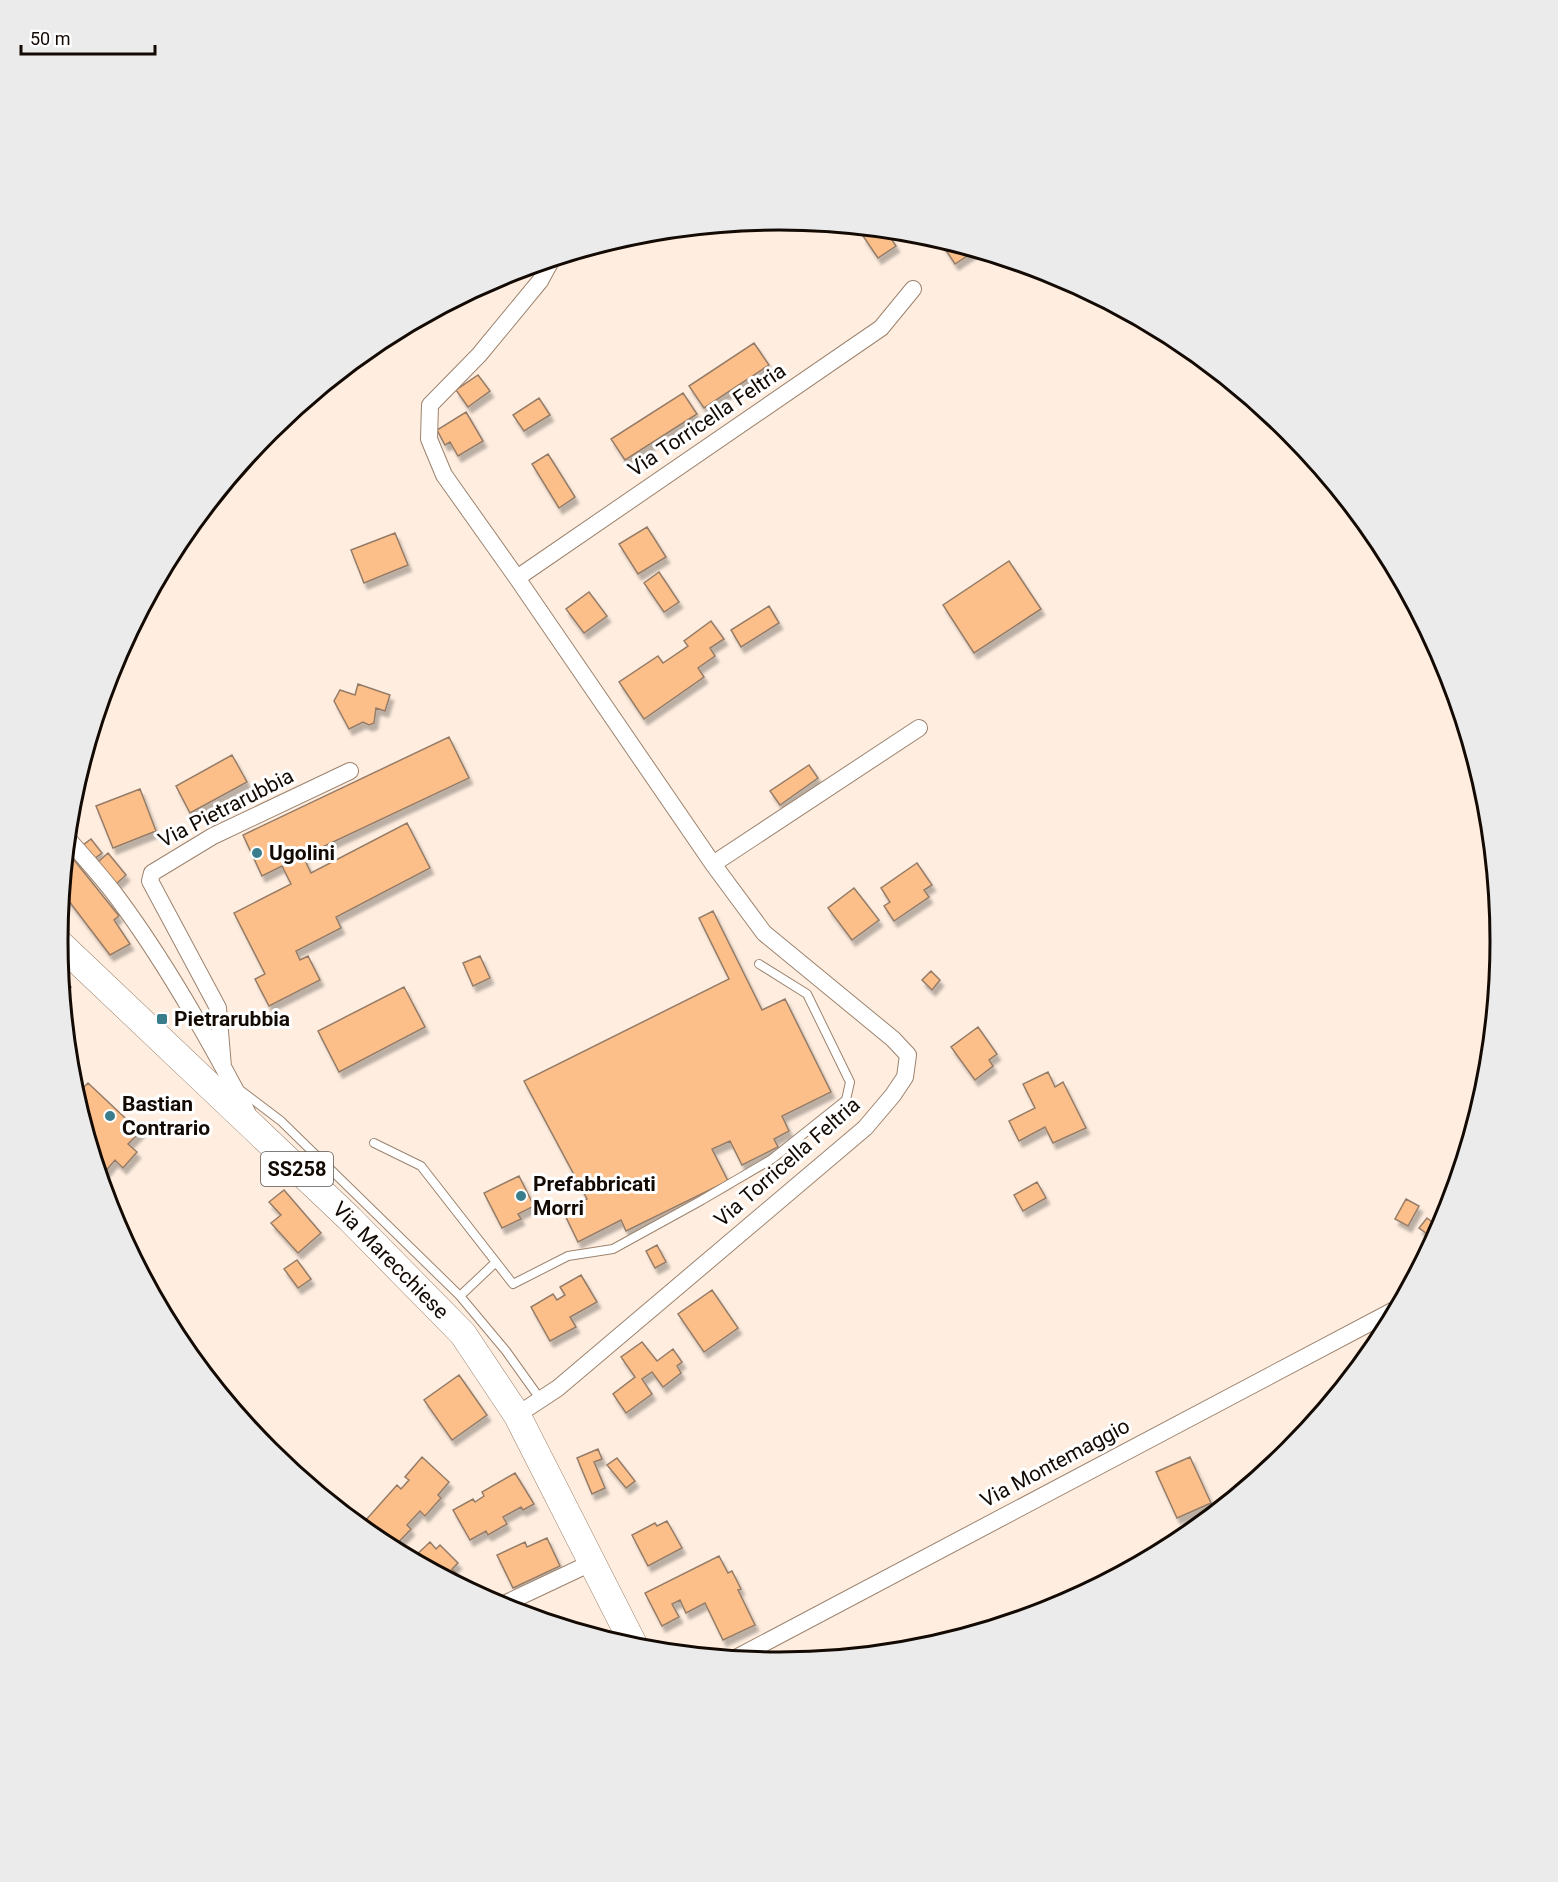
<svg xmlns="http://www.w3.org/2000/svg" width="1558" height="1882" font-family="Roboto,sans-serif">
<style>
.building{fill:#fdbf8a;stroke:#957c67;stroke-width:1.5;filter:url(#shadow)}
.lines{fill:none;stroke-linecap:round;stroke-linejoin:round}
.lane-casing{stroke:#9c836e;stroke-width:10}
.street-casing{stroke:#9c836e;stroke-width:18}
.primary-casing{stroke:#9c836e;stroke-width:28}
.path{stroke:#82756b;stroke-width:3;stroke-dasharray:4.5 3;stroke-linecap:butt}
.lane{stroke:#fff;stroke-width:8}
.street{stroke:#fff;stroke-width:16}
.primary{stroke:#fff;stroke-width:27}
.poi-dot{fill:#397d8c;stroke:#fff;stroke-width:2}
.labels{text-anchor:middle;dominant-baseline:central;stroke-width:6;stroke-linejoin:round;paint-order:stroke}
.shield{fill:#fff;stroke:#5a544f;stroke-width:1.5}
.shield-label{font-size:20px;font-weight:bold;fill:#130a04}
.street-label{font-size:21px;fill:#130a04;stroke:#fff}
.poi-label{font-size:21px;font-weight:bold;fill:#130a04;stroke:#fff;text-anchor:start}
.rim{fill:none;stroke:#130a04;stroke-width:3}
</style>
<defs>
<filter id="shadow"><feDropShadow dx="3.5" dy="6" stdDeviation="1.5" flood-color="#0004"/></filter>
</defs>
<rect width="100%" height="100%" fill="#ffeee0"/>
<!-- building -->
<path class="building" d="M875,228L885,229L896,246L878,258L863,236Z
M942,240L976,250L955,264L940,241Z
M754,343L769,365L704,408L689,386Z
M478,375L490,391L468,407L456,390Z
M683,393L697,414L625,460L611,439Z
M539,398L550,415L524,431L513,415Z
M466,412L483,441L458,456L450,442L445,445L437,430Z
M548,454L575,497L559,508L532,464Z
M647,527L666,557L638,574L619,544Z
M395,533L408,565L364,583L351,550Z
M1009,561L1041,609L974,653L943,605Z
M659,572L679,602L664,612L644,583Z
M589,592L607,616L584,633L566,609Z
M769,606L779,623L741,647L731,630Z
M711,621L724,639L710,648L715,656L698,668L704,677L644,719L619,682L658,656L663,663L688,646L684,641Z
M358,684L390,695L385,711L376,708L374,723L369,725L363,722L349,729L334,701L340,690L355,695Z
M449,737L469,778L303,856L311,873L407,823L430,868L336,917L341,928L296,951L300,960L308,956L320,980L269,1006L255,979L265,974L234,913L291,884L282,866L262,876L243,835Z
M232,755L247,782L190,813L176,786Z
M809,765L818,778L780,805L770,791Z
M140,789L156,831L113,848L96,806Z
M91,839L102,853L94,859L83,845Z
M66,850L119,916L114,920L130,944L110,955L62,892Z
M108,853L126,875L116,884L98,862Z
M917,863L932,885L924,890L929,897L894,921L884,906L890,902L881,888Z
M854,888L879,920L852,940L828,908Z
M713,911L762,1010L785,999L831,1092L782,1116L789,1131L774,1139L778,1147L742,1165L730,1141L712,1149L728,1181L626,1231L621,1220L578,1242L563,1211L587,1199L524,1081L729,979L699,918Z
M480,956L490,978L473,986L463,963Z
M931,971L940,980L932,990L922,980Z
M404,987L425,1027L339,1072L318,1031Z
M978,1027L997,1054L989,1060L993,1066L975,1080L951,1047Z
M1048,1072L1055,1087L1063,1082L1086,1128L1053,1143L1045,1127L1019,1141L1009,1121L1035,1108L1023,1084Z
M88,1083L140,1132L128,1144L137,1152L123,1168L115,1160L104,1173L96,1166L75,1096Z
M519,1176L534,1206L518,1214L521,1219L502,1228L484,1193Z
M1037,1182L1046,1198L1023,1211L1014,1195Z
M284,1190L321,1233L298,1253L271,1223L281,1215L269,1202Z
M1406,1199L1419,1206L1408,1226L1395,1219Z
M1427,1218L1440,1228L1433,1238L1419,1228Z
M657,1245L666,1262L655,1268L646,1251Z
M297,1260L311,1279L298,1288L284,1269Z
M581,1275L597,1302L570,1317L576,1327L550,1341L531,1307L553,1294L557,1300L565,1295L560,1287Z
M712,1290L738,1328L704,1352L678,1314Z
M642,1342L657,1361L673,1349L682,1362L677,1366L681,1373L663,1387L652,1372L642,1379L652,1394L626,1413L613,1394L635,1377L621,1357Z
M459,1375L487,1415L452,1440L424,1400Z
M598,1449L602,1459L594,1462L605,1488L592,1494L577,1458Z
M422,1457L449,1482L438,1495L441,1498L425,1516L420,1511L407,1525L411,1529L394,1547L365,1521L397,1485L401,1489L409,1480L405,1477Z
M1190,1457L1211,1503L1177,1518L1156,1472Z
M617,1458L635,1481L626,1488L607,1465Z
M515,1473L534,1504L523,1510L521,1507L503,1517L507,1524L488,1535L486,1531L470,1540L453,1510L473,1499L475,1502L484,1496L482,1492Z
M667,1521L682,1548L648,1566L632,1535L655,1523L657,1526Z
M547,1538L560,1566L513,1588L497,1555L525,1542L527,1547Z
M430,1542L436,1549L440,1545L458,1563L452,1569L458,1575L452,1581L412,1559Z
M719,1556L728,1573L732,1571L741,1589L738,1590L755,1625L723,1640L705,1603L686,1613L680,1600L672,1604L679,1617L662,1626L645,1593Z"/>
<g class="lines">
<defs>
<path id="lane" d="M240,1090L281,1121L460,1296L496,1262
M374,1143L421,1166L513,1284L568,1256L613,1249L702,1200L772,1159L846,1100L850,1082L807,994L759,964
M460,1296L506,1351L541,1400"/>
<path id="street" d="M517,578L881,328L913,289
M67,838C84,857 102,877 117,897C167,964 209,1039 247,1112
M713,864L919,728
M223,1067L218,1008L150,881L152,873L213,836L350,771
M517,1415L558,1388L865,1128L893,1095L905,1077L908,1055L893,1039L764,933L713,864L517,578L444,475L429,439L430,405L479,355L540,281L552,259
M500,1606L593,1562
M734,1659L1398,1308"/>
<g id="primary">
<path id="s1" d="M57,941L350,1219L463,1334L517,1415L636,1649"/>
</g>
</defs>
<!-- lane casing -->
<use href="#lane" class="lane-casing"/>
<!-- street casing -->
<use href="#street" class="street-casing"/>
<!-- primary casing -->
<use href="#primary" class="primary-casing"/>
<!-- path -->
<path class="path" d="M61,982L73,989"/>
<!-- lane -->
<use href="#lane" class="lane"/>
<!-- street -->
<use href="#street" class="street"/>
<!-- primary -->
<use href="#primary" class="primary"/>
</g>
<!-- markers -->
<g class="poi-dot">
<circle cx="257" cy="853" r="6"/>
<rect x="156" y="1013" width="12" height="12" rx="3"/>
<circle cx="110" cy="1116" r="6"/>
<circle cx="521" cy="1196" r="6"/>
</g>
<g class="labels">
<!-- shield labels -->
<rect class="shield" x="261" y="1152" width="72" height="34" rx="4.5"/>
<g class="shield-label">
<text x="297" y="1169">SS258</text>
</g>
<!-- street labels -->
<g class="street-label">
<text transform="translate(707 420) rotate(-34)">Via Torricella Feltria</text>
<text transform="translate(226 808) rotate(-27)">Via Pietrarubbia</text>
<text transform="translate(787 1162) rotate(-41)">Via Torricella Feltria</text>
<text stroke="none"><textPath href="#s1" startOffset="462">Via Marecchiese</textPath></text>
<text transform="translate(1055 1463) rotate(-28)">Via Montemaggio</text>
</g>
<!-- poi labels -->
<g class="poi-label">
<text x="269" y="853">Ugolini</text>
<text x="174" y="1019">Pietrarubbia</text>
<text x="122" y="1104">Bastian<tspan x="122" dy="24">Contrario</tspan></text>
<text x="533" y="1184">Prefabbricati<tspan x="533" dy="24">Morri</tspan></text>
</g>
</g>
<!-- crop -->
<path d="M0 0H1558V1882H0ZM68 941a711 711 0 1 1 1422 0a711 711 0 1 1-1422 0Z" fill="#ecebeb" fill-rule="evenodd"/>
<path class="rim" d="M68 941a711 711 0 1 1 1422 0a711 711 0 1 1-1422 0Z"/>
<!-- scale -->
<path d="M21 45v9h134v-9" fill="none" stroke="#130a04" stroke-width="3"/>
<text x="30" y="45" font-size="18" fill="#130a04" stroke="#ffffff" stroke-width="4.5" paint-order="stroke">50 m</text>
</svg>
